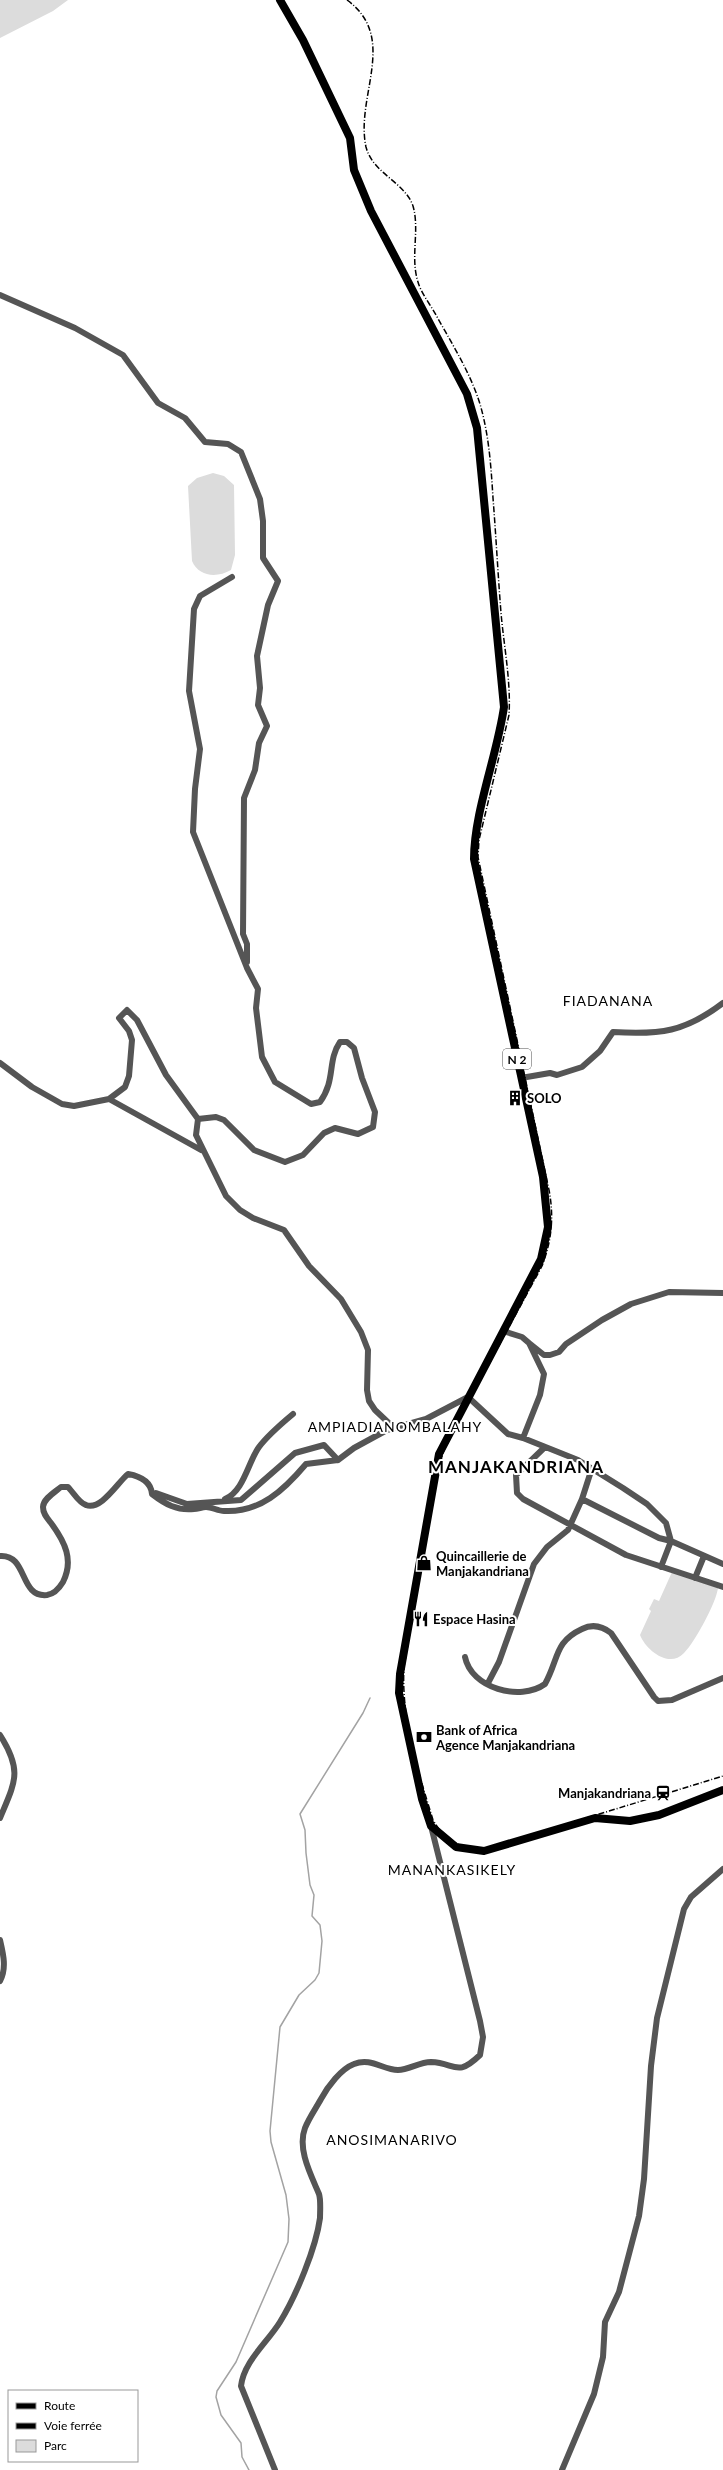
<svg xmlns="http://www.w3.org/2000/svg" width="723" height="2470" font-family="Lato,sans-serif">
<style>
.green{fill:#dcdcdc}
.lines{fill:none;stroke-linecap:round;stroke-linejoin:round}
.stream{stroke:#a3a3a3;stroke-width:1.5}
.minor{stroke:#555;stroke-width:6}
.major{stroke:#000;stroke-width:8}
.rail{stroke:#000;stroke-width:1.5;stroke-dasharray:6 2 1 2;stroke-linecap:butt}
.labels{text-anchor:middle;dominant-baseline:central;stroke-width:4;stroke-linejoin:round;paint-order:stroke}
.shield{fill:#fff;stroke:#4c4c4c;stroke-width:1}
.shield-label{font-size:12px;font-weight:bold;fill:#000}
.poi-label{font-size:13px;font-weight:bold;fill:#000;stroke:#fff;text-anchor:start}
.neighbourhood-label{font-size:14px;letter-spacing:1px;fill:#000;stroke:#fff}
.district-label{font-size:17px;font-weight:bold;letter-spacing:1px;fill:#000;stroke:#fff}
</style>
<rect width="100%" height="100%" fill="#fff"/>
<!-- green -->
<path class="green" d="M0,0H68L53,11L0,38Z
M213,473L224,476L234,485L235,555L231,570C217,578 199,577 192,561L188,486L197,478Z
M672,1572L718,1588C716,1603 695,1642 684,1653C669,1669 646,1650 640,1635L651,1611L649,1609L654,1599L659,1601Z"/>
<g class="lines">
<!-- stream -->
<path class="stream" d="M249,2470L242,2457L241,2443L221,2415L216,2397L217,2391L236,2362L288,2242L289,2219L286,2195L271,2142L270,2131L280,2027L299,1995L315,1980L319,1973L322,1941L320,1925L312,1916L314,1895L310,1885L306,1853L305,1830L300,1814L363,1713L370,1698"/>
<!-- minor -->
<path class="minor" d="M0,295L75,328L123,355L158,403L185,418L205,442L228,444L241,452L260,499L263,521V558L278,581L268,605L257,656L260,688L258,705L267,726L259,743L255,770L244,798L243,934L247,944V962
M232,577L200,596L194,609L189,691L200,749L195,789L193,832L247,968L258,989L256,1008L262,1057L275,1082L311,1104L320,1102C336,1080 327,1061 340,1042H347L354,1048L362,1078L375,1112L373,1127L358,1134L335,1128L324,1133L303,1155L285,1162L254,1150L224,1120L216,1117L198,1119L196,1135L226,1196L240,1210L253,1218L284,1230L309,1266L341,1299L361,1332L368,1350L367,1390L369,1401L375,1410L394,1428
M0,1063L32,1087L62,1104L74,1106L109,1099L125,1087L129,1076L132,1040L129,1031L119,1018L127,1010L137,1020L166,1075L198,1119
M521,1078L550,1073L557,1075L582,1067L600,1051L613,1032C660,1035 685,1032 723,1003
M109,1099L201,1150
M503,1331L522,1337L529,1343L544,1374L540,1395L523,1438L578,1460L623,1488L647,1504L666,1523L671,1541L723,1564
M529,1343L544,1355H550L559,1352L566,1344L602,1320L631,1304L669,1292L723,1293
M545,1447L516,1475L517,1493L523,1499L626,1555L723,1587
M592,1468L582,1499L659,1538L671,1541L661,1567
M156,1493L187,1504L241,1500L295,1453L324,1445L338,1460
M225,1499C244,1491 248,1462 259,1447C268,1435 281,1424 293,1414
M0,1556C28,1554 19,1598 47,1595C54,1594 60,1587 63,1582C74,1560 65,1542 51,1523C47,1518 43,1514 43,1507C43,1499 55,1492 61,1487H68C73,1492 79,1503 86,1505C101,1511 118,1482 128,1474C139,1476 151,1481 152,1494C165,1504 177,1511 194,1509C198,1509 202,1507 206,1507C212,1507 218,1511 224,1511C260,1513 284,1490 306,1464L338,1460L354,1448L387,1430L426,1419L468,1397L508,1434L523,1438
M695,1578L704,1556
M465,1657C471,1688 520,1702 545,1684C559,1659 554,1642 582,1629C592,1624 602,1626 611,1633L654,1697L658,1701L672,1700L723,1678
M488,1683L499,1662L534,1564L547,1547L568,1530L582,1499
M0,1735C23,1771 15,1782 0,1818
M0,1940C3,1953 7,1968 0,1981
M275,2470L241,2386C244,2361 267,2343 280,2322C296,2296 316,2248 320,2218C320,2212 321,2200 319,2194C311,2175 297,2149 305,2128C309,2118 316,2108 321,2099C328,2086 341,2069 354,2064C371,2057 383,2070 398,2070C409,2070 419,2062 431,2062C456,2063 456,2078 480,2055L483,2037L480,2021L431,1826
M562,2470L594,2394L603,2357L605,2322L619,2292L639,2216L644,2179L651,2066L657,2018L684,1909L691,1897L723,1869"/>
<!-- major -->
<path class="major" d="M280,0L303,40L350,138L354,170L371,211L467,394L477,428L504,707C497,756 474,812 474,859L543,1177L548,1227L541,1259L439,1454L400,1674L399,1693L422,1799L431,1826L456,1847L484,1851L595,1818L630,1821L659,1815L723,1790"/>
<!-- rail -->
<path class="rail" d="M347,0C399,38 355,96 366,147C373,174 405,182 413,206C420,230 410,257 418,282C421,293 430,304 436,315C452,344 470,372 480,404C489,435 491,466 493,498C496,536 498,575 501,613C504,647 511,681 509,715L479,840L478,857L549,1190C554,1216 552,1240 542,1266L470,1399L444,1450L438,1471L404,1667C401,1719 418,1771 433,1820C446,1843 463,1850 489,1848L723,1776"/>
</g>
<!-- icons -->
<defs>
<symbol id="building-bare" viewBox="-9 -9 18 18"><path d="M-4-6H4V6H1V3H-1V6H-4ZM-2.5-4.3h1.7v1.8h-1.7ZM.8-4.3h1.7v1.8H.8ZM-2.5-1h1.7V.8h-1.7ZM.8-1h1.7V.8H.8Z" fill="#000" stroke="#fff" stroke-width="2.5" paint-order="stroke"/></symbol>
<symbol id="shop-bare" viewBox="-9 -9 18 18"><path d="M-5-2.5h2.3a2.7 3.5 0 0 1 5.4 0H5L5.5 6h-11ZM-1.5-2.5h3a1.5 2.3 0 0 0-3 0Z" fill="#000" stroke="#fff" stroke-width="2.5" paint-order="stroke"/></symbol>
<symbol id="restaurant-bare" viewBox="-9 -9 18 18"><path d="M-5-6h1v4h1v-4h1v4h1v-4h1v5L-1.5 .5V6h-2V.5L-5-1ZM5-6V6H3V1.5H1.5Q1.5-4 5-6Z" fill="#000" stroke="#fff" stroke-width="2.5" paint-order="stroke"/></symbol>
<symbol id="bank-bare" viewBox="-9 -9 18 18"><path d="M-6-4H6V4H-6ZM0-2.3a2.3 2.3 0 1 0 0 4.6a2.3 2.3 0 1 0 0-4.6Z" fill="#000" stroke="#fff" stroke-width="2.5" paint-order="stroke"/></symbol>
<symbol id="station-bare" viewBox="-9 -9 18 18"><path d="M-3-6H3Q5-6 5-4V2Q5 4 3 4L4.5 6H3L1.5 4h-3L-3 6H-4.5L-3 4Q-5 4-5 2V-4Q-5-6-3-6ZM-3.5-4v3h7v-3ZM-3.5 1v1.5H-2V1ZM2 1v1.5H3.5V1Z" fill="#000" stroke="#fff" stroke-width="2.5" paint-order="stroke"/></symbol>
</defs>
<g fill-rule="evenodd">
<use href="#building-bare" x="504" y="1087" width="22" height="22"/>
<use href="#shop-bare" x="413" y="1552" width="22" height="22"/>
<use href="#restaurant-bare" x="410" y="1608" width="22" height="22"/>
<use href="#bank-bare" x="413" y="1726" width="22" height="22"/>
<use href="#station-bare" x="652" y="1782" width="22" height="22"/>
</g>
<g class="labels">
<!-- shield labels -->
<rect class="shield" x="503" y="1049" width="28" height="20" rx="3"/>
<g class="shield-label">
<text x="517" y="1059">N 2</text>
</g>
<!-- poi labels -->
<g class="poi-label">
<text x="527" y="1098">SOLO</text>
<text x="436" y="1556">Quincaillerie de<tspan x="436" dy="15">Manjakandriana</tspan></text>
<text x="433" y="1619">Espace Hasina</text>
<text x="436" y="1730">Bank of Africa<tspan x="436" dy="15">Agence Manjakandriana</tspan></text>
<text x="651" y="1793" text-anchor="end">Manjakandriana</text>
</g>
<!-- neighbourhood labels -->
<g class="neighbourhood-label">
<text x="608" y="1000">FIADANANA</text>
<text x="395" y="1426">AMPIADIANOMBALAHY</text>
<text x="452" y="1869">MANANKASIKELY</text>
<text x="392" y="2139">ANOSIMANARIVO</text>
</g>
<!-- district labels -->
<g class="district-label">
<text x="516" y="1466">MANJAKANDRIANA</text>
</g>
</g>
<!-- legend -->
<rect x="8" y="2390" width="130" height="72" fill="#ffffff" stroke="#999999"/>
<rect x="16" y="2403" width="20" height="6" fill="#000000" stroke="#999999"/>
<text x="44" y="2410" font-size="12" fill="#000000">Route</text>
<rect x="16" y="2423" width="20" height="6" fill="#000000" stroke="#999999"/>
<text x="44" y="2430" font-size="12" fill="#000000">Voie ferrée</text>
<rect x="16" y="2440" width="20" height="12" fill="#dcdcdc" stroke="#999999"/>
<text x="44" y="2450" font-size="12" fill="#000000">Parc</text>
</svg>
